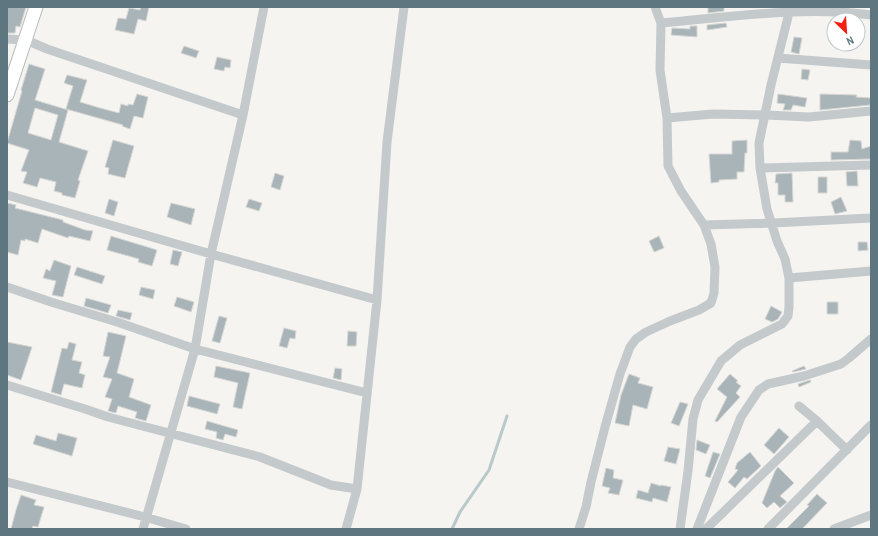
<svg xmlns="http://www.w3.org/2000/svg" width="878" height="536" font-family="'Archivo Narrow',sans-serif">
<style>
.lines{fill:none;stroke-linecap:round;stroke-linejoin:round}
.stream{stroke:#b9c9cb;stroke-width:3}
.building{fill:#a8b4b7;stroke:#d6d6d4;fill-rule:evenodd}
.secondary-casing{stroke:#b4bbbe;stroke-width:15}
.street{stroke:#c4c9cb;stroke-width:9}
.secondary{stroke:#fff;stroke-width:13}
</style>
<rect width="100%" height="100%" fill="#f5f4f1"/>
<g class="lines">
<!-- stream -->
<path class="stream" d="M452,529L460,512L489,470L507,416"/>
</g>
<!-- building -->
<path class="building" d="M7,7H26L20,27L16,26L15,33H7Z
M141,7H149L146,21L138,19L134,34L115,30L118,18L126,19L129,8L140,10Z
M708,7H724V11L708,13Z
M726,23L727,27L707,30V25Z
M690,26H697V37L671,35L672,28L690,29Z
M794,37L802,38L799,54L791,52Z
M184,46L199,51L196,58L181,53Z
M217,57L231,60L230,68L225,67L224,71L214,69Z
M29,64L45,69L35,100L68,110L59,142L88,151L78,180L80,181L75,198L62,195V193L54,191L56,182L40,178L37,187L23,183L27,172L21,171L29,150L7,143L22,91L21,90ZM35,108L58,115L51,140L28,133Z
M802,69L810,70L808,80L801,79Z
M67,75L87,80L80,102L100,108L119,113L121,104L128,106V104L133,105L137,94L148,97L143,118L134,116L130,129L122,126L123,125L66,109L73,86L64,83Z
M778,94L807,98L805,107L793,105L791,110H783L785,104L777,103Z
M820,94L857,95L856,97L871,98L870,105L820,110Z
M113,140L134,146L125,178L108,174L109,168L105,167Z
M747,140V153H745L744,172H737V179L719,180V182L711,183L709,154H732V141Z
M850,140L861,141L862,149L871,146V159L831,160V152H848Z
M857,171L858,186H847L846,172Z
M275,173L284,176L280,190L271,187Z
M792,173L793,202H785V195H778V183H775L776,174Z
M818,177H827V193H818Z
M841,197L847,211L835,214L831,202Z
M109,199L118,202L114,216L105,213Z
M249,199L262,203L259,211L246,207Z
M7,203L16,205L15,208L63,220V222L85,230L93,231L90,241L69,236L68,238L42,229L38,243L25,239V241L21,240L18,255L7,252Z
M171,203L195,209L191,225L167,217Z
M111,236L157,250L152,266L138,262L139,259L107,250Z
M659,236L664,248L654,252L649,241Z
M858,242H867L868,250L858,251Z
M173,250L182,252L178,266L170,264Z
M54,260L71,266L63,297L52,295L56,281L43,278L46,269L50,271Z
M77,267L105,276L102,284L74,275Z
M141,287L155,290L153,299L139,295Z
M177,297L194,302L191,312L174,306Z
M86,298L111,305L108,313L84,306Z
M827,302H838V314H827Z
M771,306L782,312L778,319L772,322L765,319Z
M118,310L132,313L130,320L116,316Z
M219,316L227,318L220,343L212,341Z
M284,328L296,331L295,339L290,338L287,348L279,346Z
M348,331L357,332L356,346H347Z
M108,332L126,336L117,373L134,379L129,397L151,405L146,421L135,418L137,412L118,406L116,413L108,411L112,399L105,397L112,379L103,377L110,357L103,356Z
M7,342L32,347L21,380L7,375Z
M69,342L76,344L72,360L82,362L79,373L85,375L82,388L64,384L61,395L51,392L62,348L67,349Z
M216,366L250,373L242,409L233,407L238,383L214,377Z
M804,366L806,369L793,372L792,371Z
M335,368L342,369L341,380L333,378Z
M629,374L640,378L638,383L653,387L647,409L633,405L629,426L615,423L621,395Z
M730,374L738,381L736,382L741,386L736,393L740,397L717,422L715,421L727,397L717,389Z
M810,380L811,382L799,387L798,384Z
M189,396L220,404L217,414L187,406Z
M680,402L688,404L679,426L671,423Z
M207,421L238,430L236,437L225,434L223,440L216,438L217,432L205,429Z
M779,428L789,437L774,454L764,445Z
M58,433L77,438L72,456L33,444L36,435L56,441Z
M697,440L710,445L706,454L696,450Z
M668,447L680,449L676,464L664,461Z
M713,452L720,454L710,478L705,476Z
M750,452L761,466L747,479L744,477L735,488L728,482L738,470L735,469L737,463Z
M778,467L794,483L780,496L787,502L780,508L774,502L767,508L762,503L775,471Z
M606,468L614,470L613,478L623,480L619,495L608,493L610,488L602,486Z
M651,483L661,486V485L671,487L667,502L653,498L652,502L636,498L638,490L648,493Z
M817,494L827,503L803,528L804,529H786L809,506L807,505Z
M21,495L36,500L34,505L44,507L38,527L33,526L32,529H11L16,510Z"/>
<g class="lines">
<defs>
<path id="secondary" d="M7,95L36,7"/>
</defs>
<!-- secondary casing -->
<use href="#secondary" class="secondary-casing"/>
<!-- street -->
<path class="street" d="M661,23C731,17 802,6 871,15
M7,39L26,40L47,49L243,115
M778,58L871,65
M667,118L713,114L766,115L809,117L871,111
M760,168L871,165
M7,195L211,254L377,300
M704,225L773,223L871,218
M789,278L871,271
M7,287L51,302L117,322L195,349L367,393
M7,385L85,409L108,417L260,457L331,485L357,489
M799,406L817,421L847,450
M7,482L145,517L186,529
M143,529L195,349L211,254L243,115L264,7
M346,529L357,489L377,300L387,142L404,7
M579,529L586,507L591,482L605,427L620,374L630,347L636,339L646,332L670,321L699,310L711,303L714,293L715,267L711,244L704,225L681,191L668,166L667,118L660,70L661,23L655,7
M680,529L688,471L693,419L698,400L721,361L740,345L782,324L788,316L789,307V278L785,259L777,241L767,209L760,168L759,143L771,85L789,13L792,7
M697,529L741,417L759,390L768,384L804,376L841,364L849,358L871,339
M706,529L817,421
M768,529L871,425
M834,529L871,515"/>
<!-- secondary -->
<use href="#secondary" class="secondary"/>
</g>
<!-- border -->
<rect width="878" height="536" fill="none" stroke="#5d767f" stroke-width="16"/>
<!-- north arrow -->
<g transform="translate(846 32) rotate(155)"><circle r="19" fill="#ffffff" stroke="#bec8cc"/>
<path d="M0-3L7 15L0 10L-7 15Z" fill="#f31f13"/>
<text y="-6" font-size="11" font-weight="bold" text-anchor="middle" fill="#5d767f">N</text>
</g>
</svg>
